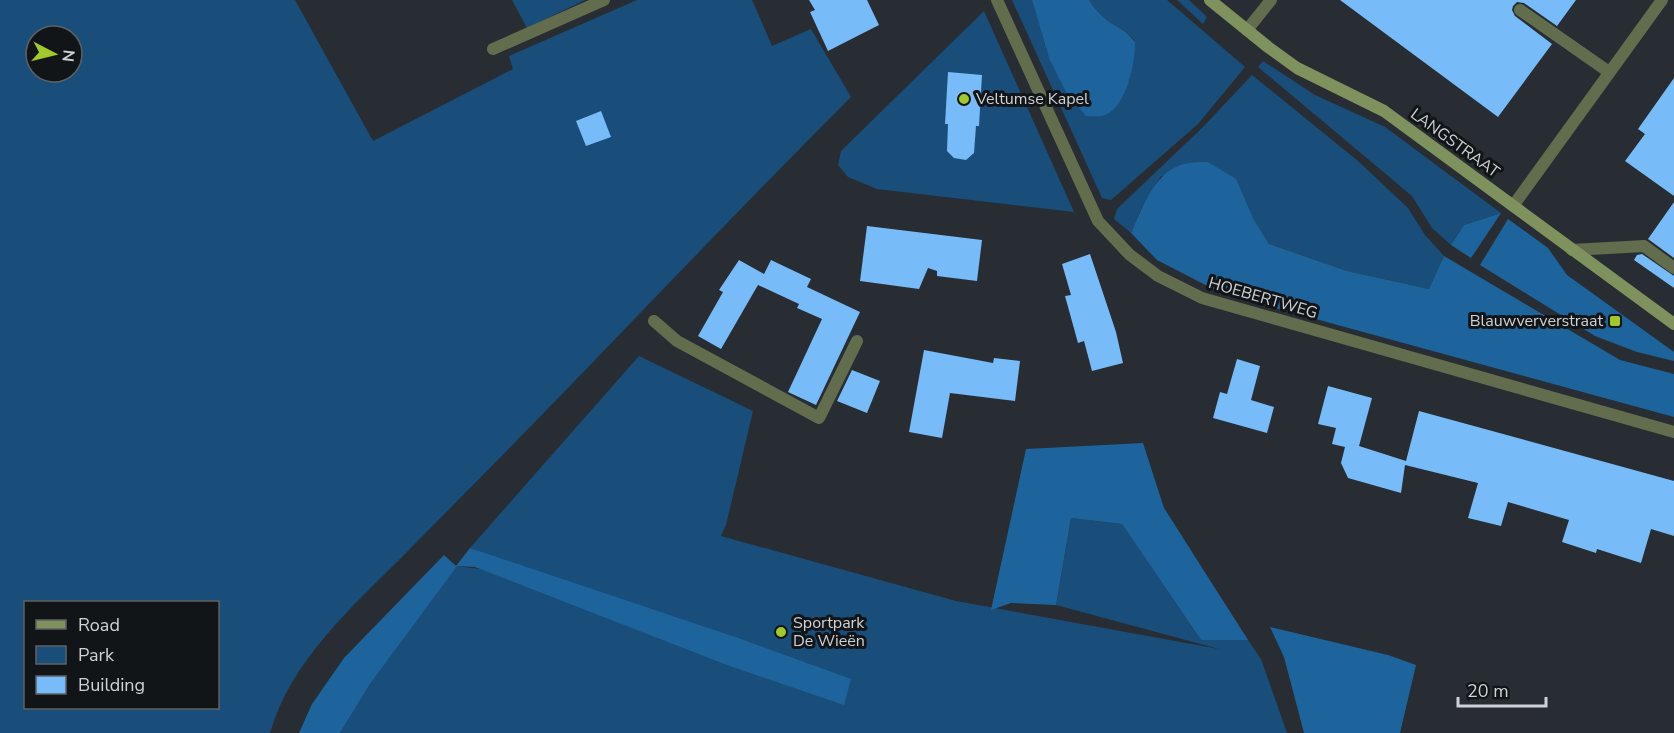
<svg xmlns="http://www.w3.org/2000/svg" width="1674" height="733" font-family="'Nunito Sans',sans-serif">
<style>
.green{fill:#194e7a;fill-rule:evenodd}
.forest{fill:#1e649c}
.building{fill:#78bbf9}
.lines{fill:none;stroke-linecap:round;stroke-linejoin:round}
.service{stroke:#616d4c;stroke-width:12}
.minor{stroke:#616d4c;stroke-width:12}
.secondary{stroke:#7f915c;stroke-width:12}
.poi-dot{fill:#a0c92c;stroke:#121517;stroke-width:2}
.labels{text-anchor:middle;dominant-baseline:central;stroke-width:6;stroke-linejoin:round;paint-order:stroke}
.poi-label{font-size:16px;fill:#cfd2d6;stroke:#121517;text-anchor:start}
.street-label{font-size:16px;fill:#cfd2d6;stroke:#121517}
</style>
<rect width="100%" height="100%" fill="#272d32"/>
<!-- green -->
<path class="green" d="M0,0H295L373,141L513,69L509,56L637,0H752L772,46L811,29L851,97C742,206 636,318 529,428C488,470 446,512 405,554C353,606 291,660 270,733H0ZM36,36H72V72H36ZM26,602H218V708H26Z
M512,0H585L527,28Z
M1012,0H1032L1049,58L1129,82L1135,41C1124,28 1121,30 1108,21C1100,15 1094,8 1089,0H1167L1245,67L1198,124L1111,200L1102,198Z
M1177,0H1189L1207,17L1203,24Z
M984,11L1074,212L877,189L848,177L838,165L841,151Z
M1263,61L1315,95L1385,127L1501,213L1464,225L1451,245L1432,228L1412,196L1258,67Z
M1252,75L1358,161L1408,208L1425,235L1444,256L1429,289L1347,271L1269,244L1253,218L1161,176L1142,207L1131,233L1114,219L1117,209L1203,127Z
M639,356L753,411L726,525L721,536L956,601L1219,649L1056,605L1071,518L1122,524L1201,640H1248L1261,659L1287,733H340L370,684L456,566L480,569L489,555L470,548Z"/>
<!-- forest -->
<path class="forest" d="M1032,0H1089C1094,8 1100,15 1108,21C1121,30 1124,28 1135,42C1135,63 1127,106 1105,115C1100,117 1091,116 1086,116L1066,92L1049,58Z
M1208,162L1236,179L1253,218L1269,244L1347,271L1429,289L1444,256L1620,360L1674,374V417L1221,293L1157,260L1131,233C1142,208 1155,171 1184,164C1192,162 1200,162 1208,162Z
M1501,213L1471,258L1451,245L1464,225Z
M1508,219L1548,248L1567,275L1674,352V361L1637,352L1595,336L1480,265Z
M1143,443L1164,508L1248,640H1201L1122,524L1071,518L1056,605L1011,603L991,610L1026,449Z
M470,548L738,638L851,679L844,705L727,665L475,567L457,566L370,684L340,733H299L312,704L344,658L444,555L456,566Z
M1270,627L1388,655L1416,665L1400,733H1304L1284,657Z"/>
<!-- building -->
<path class="building" d="M809,0H867L879,25L828,51L810,12L815,10Z
M1340,0H1576L1557,26L1524,3L1517,2L1513,6L1512,10L1515,16L1552,44L1498,117Z
M948,72L982,75L979,126H976L974,153L966,160L954,158L947,151L948,124H945Z
M1674,78V196L1625,161L1645,134L1638,129Z
M601,111L611,137L586,146L576,121Z
M1674,202V258L1648,239Z
M867,226L982,240L977,281L937,276V271L928,268L919,289L860,281Z
M1090,254L1116,332L1123,363L1092,371L1084,341L1078,343L1065,296L1071,295L1062,264Z
M1642,254L1674,276V288L1634,260L1637,255Z
M739,260L764,274L771,260L811,279L807,287L860,312L816,405L788,392L822,319L797,308L799,304L758,285L762,278L721,349L698,336L723,292L719,290Z
M924,350L993,363L994,358L1020,361L1015,401L950,393L942,438L909,432Z
M1237,359L1260,366L1251,400L1274,407L1267,433L1213,418L1220,392L1227,394Z
M852,370L880,381L867,413L837,401Z
M1328,386L1372,398L1359,446L1406,461L1419,411L1674,481V536L1651,529L1641,563L1597,549L1596,553L1562,542L1569,520L1508,502L1501,526L1468,518L1478,483L1405,465L1401,493L1348,478L1341,463L1345,447L1332,444L1336,428L1318,424Z"/>
<g class="lines">
<!-- service -->
<path class="service" d="M1520,10L1609,72
M493,49L604,0
M1572,250L1644,246L1674,268
M654,321L677,341L819,418L857,341"/>
<!-- minor -->
<path class="minor" d="M997,0L1098,221L1130,255L1158,276L1202,298L1674,432
M1247,30L1271,0
M1513,206L1662,0"/>
<!-- secondary -->
<path class="secondary" d="M1210,0L1268,47L1297,68L1384,111L1674,324"/>
</g>
<!-- markers -->
<g class="poi-dot">
<circle cx="964" cy="99" r="6"/>
<rect x="1609" y="315" width="12" height="12" rx="3"/>
<circle cx="781" cy="632" r="6"/>
</g>
<g class="labels">
<!-- poi labels -->
<g class="poi-label">
<text x="976" y="99">Veltumse Kapel</text>
<text x="1603" y="321" text-anchor="end">Blauwververstraat</text>
<text x="793" y="623">Sportpark<tspan x="793" dy="18">De Wieën</tspan></text>
</g>
<!-- street labels -->
<g class="street-label">
<text transform="translate(1455 143) rotate(36)">LANGSTRAAT</text>
<text transform="translate(1263 298) rotate(16)">HOEBERTWEG</text>
</g>
</g>
<!-- legend -->
<rect x="24" y="601" width="195" height="108" fill="#121517" stroke="#5e6163" stroke-width="1.5"/>
<rect x="36" y="620" width="30" height="9" fill="#7f915c" stroke="#5e6163" stroke-width="1.5"/>
<text x="78" y="631" font-size="18" fill="#cfd2d6">Road</text>
<rect x="36" y="646" width="30" height="18" fill="#194e7a" stroke="#5e6163" stroke-width="1.5"/>
<text x="78" y="661" font-size="18" fill="#cfd2d6">Park</text>
<rect x="36" y="676" width="30" height="18" fill="#78bbf9" stroke="#5e6163" stroke-width="1.5"/>
<text x="78" y="691" font-size="18" fill="#cfd2d6">Building</text>
<!-- north arrow -->
<g transform="translate(54 54) rotate(97)"><circle r="28" fill="#121517" stroke="#5e6163" stroke-width="1.5"/>
<path d="M0-4.5L10 22L0 15L-10 22Z" fill="#a0c92c"/>
<text y="-9" font-size="16" font-weight="bold" text-anchor="middle" fill="#cfd2d6">N</text>
</g>
<!-- scale -->
<path d="M1458 697v9h88v-9" fill="none" stroke="#cfd2d6" stroke-width="3"/>
<text x="1467" y="697" font-size="18" fill="#cfd2d6" stroke="#121517" stroke-width="4.5" paint-order="stroke">20 m</text>
</svg>
